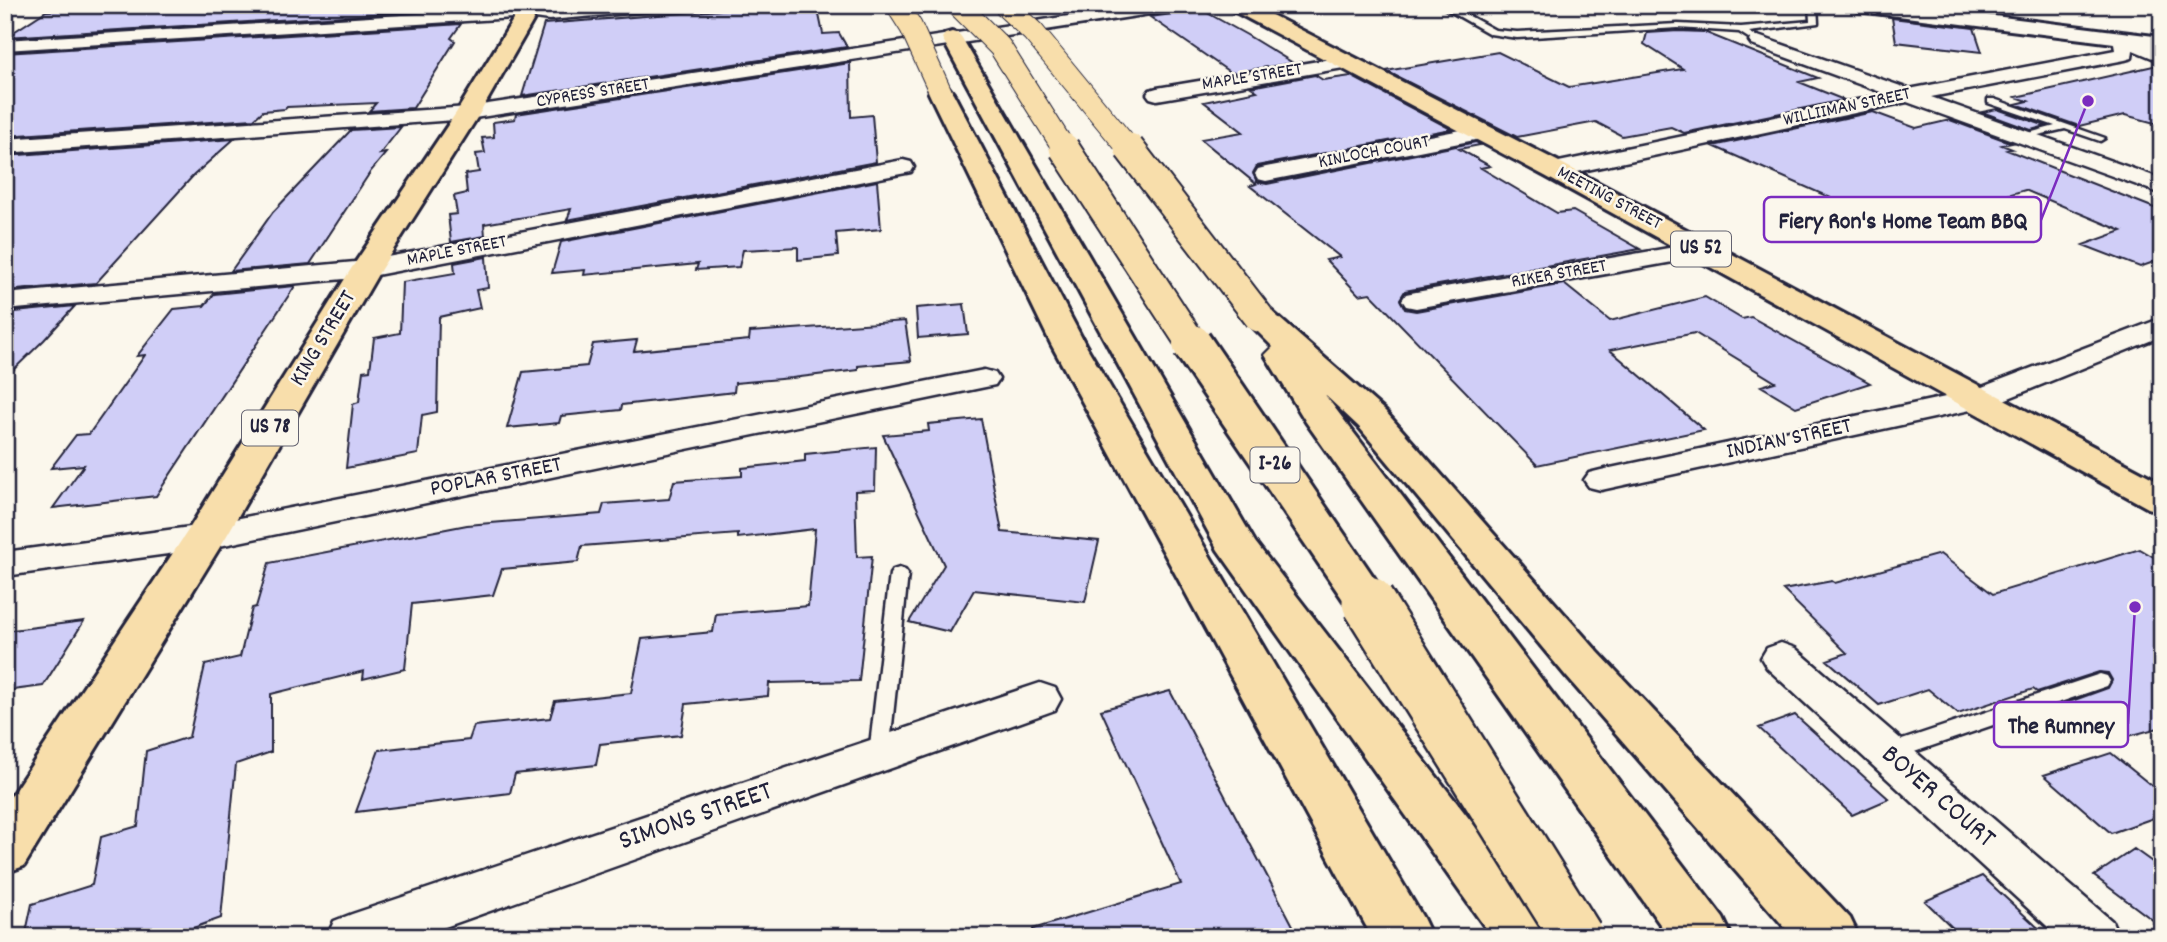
<svg xmlns="http://www.w3.org/2000/svg" width="2167" height="942" font-family="Dekko,sans-serif">
<style>
.building{fill:#d0cef7;stroke:#22223b;stroke-width:2}
.lines{fill:none;stroke-linecap:round;stroke-linejoin:round}
.service-casing{stroke:#22223b;stroke-width:5}
.minor-casing{stroke:#22223b;stroke-width:5}
.secondary-casing{stroke:#22223b;stroke-width:6}
.primary-casing{stroke:#22223b;stroke-width:6}
.motorway-casing{stroke:#22223b;stroke-width:6}
.service{fill:#fbf7ec;fill-rule:evenodd}
.minor{fill:#fbf7ec;fill-rule:evenodd}
.secondary{fill:#fbf7ec;fill-rule:evenodd}
.primary{fill:#f8deab;fill-rule:evenodd}
.motorway{fill:#f8deab;fill-rule:evenodd}
.motorway-bridge-far3-casing{stroke:#22223b;stroke-width:24;stroke-linecap:butt}
.motorway-bridge-far2-casing{stroke:#22223b;stroke-width:33;stroke-linecap:butt}
.motorway-bridge-far1-casing{stroke:#22223b;stroke-width:44;stroke-linecap:butt}
.motorway-bridge-casing{stroke:#22223b;stroke-width:56;stroke-linecap:butt}
.motorway-bridge-far3{stroke:#f8deab;stroke-width:22}
.motorway-bridge-far2{stroke:#f8deab;stroke-width:29}
.motorway-bridge-far1{stroke:#f8deab;stroke-width:38}
.motorway-bridge{stroke:#f8deab;stroke-width:51}
.labels{text-anchor:middle;dominant-baseline:central;stroke-width:5;stroke-linejoin:round;paint-order:stroke}
.far-street-label{font-size:19px;fill:#22223b;stroke:#fbf7ec}
.shield{fill:#fbf7ec;stroke:#636270;stroke-width:2}
.shield-label{font-size:21px;font-weight:bold;fill:#22223b}
.street-label{font-size:23px;fill:#22223b;stroke:#fbf7ec}
.near-street-label{font-size:28px;fill:#22223b;stroke:#fbf7ec}
.leader{fill:none;stroke:#7b2cbf;stroke-width:2.5}
.callout-dot{fill:#7b2cbf;stroke:#fbf7ec;stroke-width:2.5}
.callout{fill:#fbf7ec;stroke:#7b2cbf;stroke-width:2.5}
.callout-label{font-size:24px;text-anchor:middle;font-weight:bold;fill:#22223b}
</style>
<rect width="100%" height="100%" fill="#fbf7ec"/>
<filter id="ink" filterUnits="userSpaceOnUse"><feTurbulence type="fractalNoise" baseFrequency=".0143" numOctaves="2"/><feDisplacementMap in="SourceGraphic" scale="14" xChannelSelector="R" yChannelSelector="G"/><feConvolveMatrix kernelMatrix="1 2 1 2 8 2 1 2 1" color-interpolation-filters="sRGB"/></filter>
<g filter="url(#ink)">
<!-- building -->
<path class="building" d="M173,5H473L471,8L6,37L46,11Z
M783,5H817L823,34L839,33L847,47L522,96L544,24Z
M1202,10L1247,35L1293,63L1231,73L1150,17Z
M1892,18L1974,28L1982,52L1896,42Z
M461,24L451,38L455,41L413,108L369,111L376,103L287,107L285,109L263,111L254,119L5,136V53Z
M1678,31L1704,32L1818,78L1799,82L1844,100L1684,133L1671,127L1622,136L1596,122L1517,137L1386,71L1498,52L1569,87L1683,69L1644,44L1647,33Z
M850,63L851,117L872,115L876,162L567,220L571,209L484,224L485,236L451,242L448,215L457,214L454,196L467,193L465,174L479,172L476,154L485,153L482,138L494,137L493,122L515,119L516,114Z
M2162,64V125L2125,115L2079,126L2016,104L2028,101L2016,97Z
M1315,75L1323,80L1351,76L1451,129L1257,166L1253,173L1257,182L1267,184L1476,142L1480,145L1459,149L1490,166L1481,168L1557,213L1573,211L1640,249L1405,291L1400,299L1405,309L1416,311L1564,284L1610,321L1705,297L1742,319L1751,317L1870,383L1796,407L1761,386L1775,382L1695,333L1610,350L1704,430L1537,465L1370,293L1359,295L1326,260L1340,257L1250,186L1256,184L1201,139L1243,132L1204,102L1257,91L1251,87Z
M1997,109L2046,126L2031,130L1982,112Z
M1873,112L1916,128L1950,120L2012,143L2002,145L2012,149L2007,150L2162,211V259L2140,267L2083,245L2122,231L2025,190L1899,226L1895,203L1858,210L1713,146Z
M401,127L380,154L386,153L371,171L310,264L231,271L273,212L351,130Z
M234,139L193,176L96,283L5,291V156Z
M877,181L881,229L836,233L838,256L798,260V247L743,250L739,267L696,270L698,264L584,275L585,270L552,273L561,242Z
M486,257L488,288L476,290L480,308L439,317L437,412L422,415L418,454L346,468L353,404L359,402L363,371L370,370L374,338L400,333L402,282L455,273L454,263Z
M295,286L156,496L53,508L84,465L51,468L76,435L89,434L145,355L137,356L174,309L204,306L214,294Z
M964,304L968,334L918,338L916,308Z
M75,306L44,340L5,378V313Z
M905,321L911,361L858,366V370L792,378L735,383L734,392L622,405L621,410L561,416L559,423L507,428L523,372L587,366L593,344L637,340L634,351L749,340L750,332Z
M981,419L1002,532L1099,541L1085,602L974,590L950,632L909,622L944,565L883,435L929,431L928,424Z
M876,447L875,490L855,491L857,557L872,556L859,681L769,683L768,696L686,704L681,735L600,744L596,765L515,774L510,793L356,812L379,750L469,740L474,726L550,718L555,701L631,693L642,639L713,632L716,614L808,606L815,529L738,538V534L582,546L578,562L502,569L493,595L412,604L405,669L363,679L364,671L271,694V752L236,764L221,918L168,937H25L32,904L92,885L101,837L138,826L146,751L189,737L205,665L240,657L252,608L256,607L269,563L467,525L601,514L604,504L669,499L674,481L742,476V468L805,461V454Z
M2140,549L2162,562V727L2100,744L2055,707L2108,688L2112,680L2108,673L2099,672L2037,692L2033,689L1958,714L1928,689L1879,705L1827,660L1847,653L1783,590L1832,581L1835,583L1940,554L1993,594Z
M84,621L43,686L5,691V631Z
M1170,691L1299,937H1035L1033,929L1181,884L1101,710Z
M1795,715L1889,799L1852,815L1759,728Z
M2111,753L2162,794V815L2111,833L2044,775Z
M2134,849L2162,869V927L2094,876Z
M1982,876L2048,937H1962L1925,901Z"/>
<g class="lines">
<defs>
<path id="service" d="M1439,5H1449L1495,30L1517,32L1678,24L1741,27L1810,21L1809,5H1817L1818,23L1749,32L1761,39V43L1758,44L1739,32L1678,28L1517,38L1490,34Z
M1988,99H1994L2105,138L2100,141L2065,129L2021,139V135L2055,126L1988,103Z
M899,568L905,570L908,574L889,754L886,760L879,762L872,760L869,754L890,574L893,570Z
M2100,674L2107,676L2110,681L2107,686L1888,761L1881,759L1878,753L1881,747Z"/>
<path id="minor" d="M602,5H671L663,10L549,20L528,17L5,50V40L528,7L549,10Z
M1141,5H1184L1176,10L468,119L5,153V139L468,107Z
M2122,33L2162,49V62L2133,50L2132,58L2125,60L1931,97L2162,179V194L1907,102L1554,177L1546,175L1543,170L1546,165L1554,163L1886,94L1752,45L1749,41L1752,37L1758,36L1909,89L2115,50L2113,38Z
M1348,56L1355,58L1357,62L1355,66L1157,100L1150,98L1147,94L1150,90L1157,88Z
M1482,126L1490,127L1493,132L1490,137L1266,181L1258,179L1255,174L1258,169L1266,167Z
M903,160L911,162L914,167L911,172L366,277L5,310V294L366,261Z
M1703,242L1712,245L1716,250L1712,255L1416,308L1406,306L1402,300L1406,294L1416,292Z
M2162,318V336L1989,406L1601,490L1589,487L1584,480L1589,473L1601,470L1969,392Z
M984,370L995,373L999,379L995,385L205,549L5,576V552L205,525Z
M1781,643L1795,648L2112,921L2119,937H2059L1767,668L1761,658L1767,648Z
M1040,683L1055,688L1061,699L1055,710L417,937H327L334,921L352,914Z"/>
<path id="secondary" d="M1848,5H1907L2162,37V49L1858,11Z"/>
<path id="primary" d="M522,5H542L480,113L381,269L226,537L24,866L5,873V805L189,529L351,269L456,113Z
M1227,5H1252L1563,164L2162,483V512L2148,508L1545,176L1230,9Z"/>
<path id="motorway" d="M952,32L959,34L962,38L1255,542L1546,918L1555,937H1492L1218,550L942,38L945,34Z
M941,86L949,88L953,93L1085,344L1423,918L1432,937H1372L1051,344L929,93L933,88Z
M1259,307L1270,310L1385,411L1598,652L1850,918L1859,937H1793L1566,676L1359,427L1325,395L1723,918L1732,937H1669L1306,422L1265,355L1273,347L1243,317L1248,310Z"/>
</defs>
<!-- service casing -->
<use href="#service" class="service-casing"/>
<!-- minor casing -->
<use href="#minor" class="minor-casing"/>
<!-- secondary casing -->
<use href="#secondary" class="secondary-casing"/>
<!-- primary casing -->
<use href="#primary" class="primary-casing"/>
<!-- motorway casing -->
<use href="#motorway" class="motorway-casing"/>
<!-- service -->
<use href="#service" class="service"/>
<!-- minor -->
<use href="#minor" class="minor"/>
<!-- secondary -->
<use href="#secondary" class="secondary"/>
<!-- primary -->
<use href="#primary" class="primary"/>
<!-- motorway -->
<use href="#motorway" class="motorway"/>
<defs>
<path id="motorway-bridge-far3" d="M897,5L911,27L941,93
M958,5L1000,47L1065,150
M1004,5L1033,32L1130,150"/>
<path id="motorway-bridge-far2" d="M1064,148L1193,346
M1129,148L1259,317"/>
<path id="motorway-bridge-far1" d="M1192,344L1369,604"/>
<path id="motorway-bridge" d="M1368,602L1577,937"/>
</defs>
<!-- motorway-bridge-far3 casing -->
<use href="#motorway-bridge-far3" class="motorway-bridge-far3-casing"/>
<!-- motorway-bridge-far2 casing -->
<use href="#motorway-bridge-far2" class="motorway-bridge-far2-casing"/>
<!-- motorway-bridge-far1 casing -->
<use href="#motorway-bridge-far1" class="motorway-bridge-far1-casing"/>
<!-- motorway-bridge casing -->
<use href="#motorway-bridge" class="motorway-bridge-casing"/>
<!-- motorway-bridge-far3 -->
<use href="#motorway-bridge-far3" class="motorway-bridge-far3"/>
<!-- motorway-bridge-far2 -->
<use href="#motorway-bridge-far2" class="motorway-bridge-far2"/>
<!-- motorway-bridge-far1 -->
<use href="#motorway-bridge-far1" class="motorway-bridge-far1"/>
<!-- motorway-bridge -->
<use href="#motorway-bridge" class="motorway-bridge"/>
</g>
</g>
<g class="labels">
<!-- far-street labels -->
<g class="far-street-label">
<text transform="translate(1252 78) rotate(-9)">MAPLE STREET</text>
<text transform="translate(593 94) rotate(-9)">CYPRESS STREET</text>
<text transform="translate(1847 108) rotate(-12)">WILLIIMAN STREET</text>
<text transform="translate(1374 153) rotate(-11)">KINLOCH COURT</text>
<text transform="translate(1609 199) rotate(28)">MEETING STREET</text>
<text transform="translate(457 252) rotate(-11)">MAPLE STREET</text>
<text transform="translate(1559 275) rotate(-10)">RIKER STREET</text>
</g>
<!-- shield labels -->
<g class="shield">
<rect x="1671" y="231.5" width="60" height="35" rx="5"/>
<rect x="242" y="410.5" width="56" height="35" rx="5"/>
<rect x="1250.5" y="447.5" width="49" height="35" rx="5"/>
</g>
<g class="shield-label">
<text x="1701" y="249">US 52</text>
<text x="270" y="428">US 78</text>
<text x="1275" y="465">I-26</text>
</g>
<!-- street labels -->
<g class="street-label">
<text transform="translate(324 339) rotate(-59)">KING STREET</text>
<text transform="translate(1789 440) rotate(-12)">INDIAN STREET</text>
<text transform="translate(496 478) rotate(-11)">POPLAR STREET</text>
</g>
<!-- near-street labels -->
<g class="near-street-label">
<text transform="translate(1937 798) rotate(41)">BOYER COURT</text>
<text transform="translate(696 818) rotate(-19)">SIMONS STREET</text>
</g>
</g>
<!-- callouts -->
<path class="leader" d="M2088 101L2041 220M2135 607L2128 724"/>
<g class="callout-dot">
<circle cx="2088" cy="101" r="7"/>
<circle cx="2135" cy="607" r="7"/>
</g>
<g class="callout">
<rect x="1764" y="197" width="277" height="45" rx="7"/>
<rect x="1994" y="702" width="134" height="45" rx="7"/>
</g>
<g class="callout-label">
<text x="1903" y="228">Fiery Ron's Home Team BBQ</text>
<text x="2061" y="733">The Rumney</text>
</g>
<!-- margin -->
<rect width="2167" height="942" fill="none" stroke="#fbf7ec" stroke-width="28"/>
<rect x="14" y="14" width="2139" height="914" fill="none" stroke="#22223b" stroke-width="2.5" filter="url(#ink)"/>
</svg>
